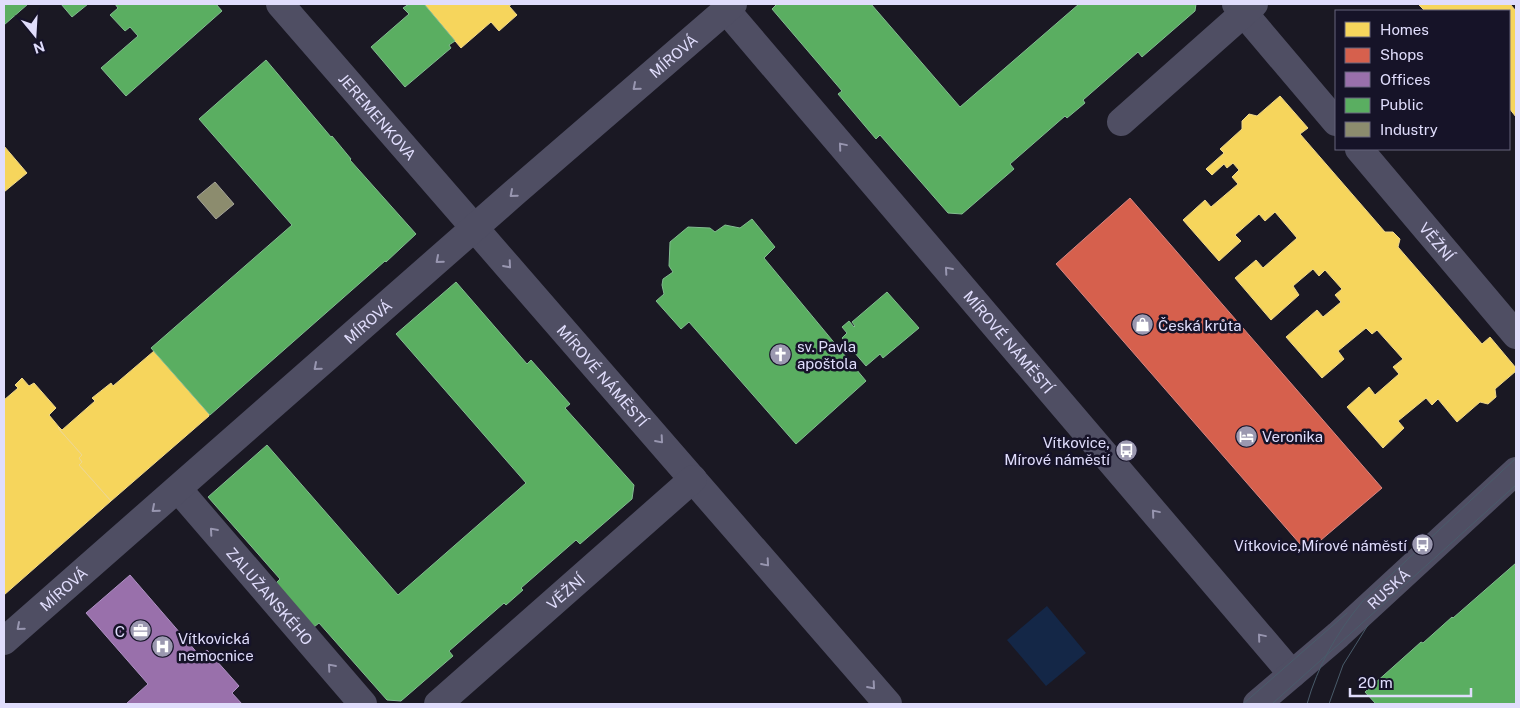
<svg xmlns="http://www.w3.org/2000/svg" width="1520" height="708" font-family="'Public Sans',sans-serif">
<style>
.water{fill:#142747}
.homes{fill:#f6d55c;stroke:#efd78c}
.shops{fill:#d6604d;stroke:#d98682}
.offices{fill:#9970ab;stroke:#ae91c3}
.public{fill:#5aae61;stroke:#82bc90}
.industry{fill:#8c8c6e;stroke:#a5a499}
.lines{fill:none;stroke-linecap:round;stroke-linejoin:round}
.street{stroke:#4f4e63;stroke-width:28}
.tram{stroke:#495b6a;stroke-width:1}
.oneway{stroke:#9896b0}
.labels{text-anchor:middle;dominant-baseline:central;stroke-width:5;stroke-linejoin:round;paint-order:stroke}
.street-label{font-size:15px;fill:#e0ddfc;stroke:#161328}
.poi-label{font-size:15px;fill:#e0ddfc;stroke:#161328;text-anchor:start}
</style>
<rect width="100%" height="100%" fill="#1a1823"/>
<!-- water -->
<path class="water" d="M1047,606L1086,653L1046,686L1007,640Z"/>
<!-- homes -->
<path class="homes" d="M424,4H512L509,6L517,15L499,31L491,22L461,48Z
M1418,4H1510L1516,11V117L1509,108V11H1425Z
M1280,96L1308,128L1300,134L1385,232H1393L1400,239L1398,247L1482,344L1490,337L1516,368V371L1495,389L1496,397L1488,404L1480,402L1457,422L1438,399L1432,405L1426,398L1398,421L1404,428L1383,448L1347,407L1369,387L1375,395L1399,374L1393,367L1403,359L1377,330L1372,334L1366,328L1338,351L1344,359L1322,378L1286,337L1317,310L1323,317L1341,302L1335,295L1342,289L1325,270L1319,276L1313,269L1293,286L1299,295L1271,320L1235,278L1256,260L1263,268L1297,238L1275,212L1265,221L1259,214L1235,235L1241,241L1219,261L1183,220L1205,200L1211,207L1238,184L1232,177L1239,170L1233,163L1227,168L1224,164L1212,175L1206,169L1224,153L1220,149L1242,129V121L1249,114L1257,116Z
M4,146L27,173L4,192Z
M154,351L209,414V416L111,501L79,465L82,462L79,458L82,455L58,428L59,427L62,430L95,401L92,398L111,383L113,386Z
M22,378L29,386L34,383L56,408L49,415L59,427L58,428L82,455L79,458L82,462L79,465L111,501L4,595V400L18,388L15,385Z"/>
<!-- shops -->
<path class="shops" d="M1130,198L1382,488L1307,552L1056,264Z"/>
<!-- offices -->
<path class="offices" d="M130,575L200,656L207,650L239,686L232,693L242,704H126L148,684L86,613Z"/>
<!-- public -->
<path class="public" d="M4,4H28L4,25Z
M61,4H88L72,17Z
M115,4H216L222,11L126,96L101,68L138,36L130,27L125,31L110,15L118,8Z
M409,4H424L455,41L449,45L451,48L405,87L371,47L409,14L403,8Z
M777,4H871L960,107L1079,4H1196L1195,11L1142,57L1138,52L1083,100L1085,103L1067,118L1065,116L1010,164L1014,169L962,214L948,213L880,135L876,139L838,94L842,91L772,9Z
M266,60L331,137L332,136L351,159L350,160L416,234L386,262L385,261L210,415L151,348L292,225L199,119Z
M752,219L775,247L764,258L866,381L796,444L689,322L681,329L656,301L664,294L662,285L663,279L673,272L669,266L670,242L688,227L710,228L715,232L725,225L740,228Z
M456,282L527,364L531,360L570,404L565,408L634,485L632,499L580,544L576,540L521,588L523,590L506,605L504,603L449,651L453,656L401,701L387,700L319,623L314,627L276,583L280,579L208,497L267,445L398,595L526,483L396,334Z
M887,292L919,328L883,358L880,354L866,366L842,338L847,333L842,327L849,321L854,327L855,326L852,322Z
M1516,563V704H1376L1365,692L1421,642L1423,643L1452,617L1453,618Z"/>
<!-- industry -->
<path class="industry" d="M215,182L234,204L216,219L197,197Z"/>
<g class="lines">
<!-- street -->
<g class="street">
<path id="s1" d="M280,4L888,704"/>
<path d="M1236,4L1336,122"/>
<path id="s2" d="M726,10L1292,674"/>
<path d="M1121,122L1254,4"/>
<path id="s3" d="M1359,149L1516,335"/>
<path id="s4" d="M178,489L363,704"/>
<path id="s5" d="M4,641L514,193L733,4"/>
<path id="s6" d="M438,704L693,479"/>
<path id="s7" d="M1257,704L1338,635L1516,471"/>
</g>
<!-- tram -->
<path class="tram" d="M1243,704L1347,613
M1272,704L1516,485
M1307,704C1318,665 1336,634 1362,602L1516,458
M1329,704L1343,665L1368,625"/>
</g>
<!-- one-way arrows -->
<defs><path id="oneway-chevron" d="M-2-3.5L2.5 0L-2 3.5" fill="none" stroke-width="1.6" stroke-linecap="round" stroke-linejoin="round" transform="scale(1.25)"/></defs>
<g class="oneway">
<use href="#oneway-chevron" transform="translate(636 87) rotate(139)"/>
<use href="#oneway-chevron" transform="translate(842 146) rotate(-130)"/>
<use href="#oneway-chevron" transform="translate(513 194) rotate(139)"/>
<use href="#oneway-chevron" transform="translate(439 260) rotate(139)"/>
<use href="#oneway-chevron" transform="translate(508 265) rotate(49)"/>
<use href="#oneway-chevron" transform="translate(948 270) rotate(-131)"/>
<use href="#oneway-chevron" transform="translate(317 367) rotate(139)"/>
<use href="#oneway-chevron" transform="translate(660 440) rotate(49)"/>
<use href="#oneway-chevron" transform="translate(155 509) rotate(139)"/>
<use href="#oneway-chevron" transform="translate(1155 513) rotate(-130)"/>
<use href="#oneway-chevron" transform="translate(213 531) rotate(-131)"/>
<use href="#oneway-chevron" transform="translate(766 563) rotate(49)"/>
<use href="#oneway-chevron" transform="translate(20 627) rotate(139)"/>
<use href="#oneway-chevron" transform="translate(1261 637) rotate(-130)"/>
<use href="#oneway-chevron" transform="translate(331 667) rotate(-131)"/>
<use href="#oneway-chevron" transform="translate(872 686) rotate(49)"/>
</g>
<!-- icons -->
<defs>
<symbol id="shop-disc" viewBox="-11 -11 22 22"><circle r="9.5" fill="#9b98b0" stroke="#161328"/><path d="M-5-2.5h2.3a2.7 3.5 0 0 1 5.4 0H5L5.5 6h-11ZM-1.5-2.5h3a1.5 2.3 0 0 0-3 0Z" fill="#fff"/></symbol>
<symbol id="church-disc" viewBox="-11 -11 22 22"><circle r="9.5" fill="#9b98b0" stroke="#161328"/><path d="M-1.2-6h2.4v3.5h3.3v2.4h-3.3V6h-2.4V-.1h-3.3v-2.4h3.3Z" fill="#fff"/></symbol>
<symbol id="hotel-disc" viewBox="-11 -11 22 22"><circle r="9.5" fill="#9b98b0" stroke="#161328"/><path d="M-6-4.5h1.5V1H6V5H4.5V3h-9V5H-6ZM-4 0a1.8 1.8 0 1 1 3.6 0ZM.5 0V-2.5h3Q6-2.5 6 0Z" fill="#fff"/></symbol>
<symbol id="bus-disc" viewBox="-11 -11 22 22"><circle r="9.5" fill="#9b98b0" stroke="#161328"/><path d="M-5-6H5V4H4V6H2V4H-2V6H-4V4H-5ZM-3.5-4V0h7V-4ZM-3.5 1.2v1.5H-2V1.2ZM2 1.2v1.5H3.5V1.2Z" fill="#fff"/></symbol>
<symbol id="office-disc" viewBox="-11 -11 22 22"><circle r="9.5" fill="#9b98b0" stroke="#161328"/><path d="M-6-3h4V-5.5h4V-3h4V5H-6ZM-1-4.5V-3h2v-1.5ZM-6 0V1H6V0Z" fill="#fff"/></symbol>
<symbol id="hospital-disc" viewBox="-11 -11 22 22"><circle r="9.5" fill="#9b98b0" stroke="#161328"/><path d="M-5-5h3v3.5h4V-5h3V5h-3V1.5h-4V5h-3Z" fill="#fff"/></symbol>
</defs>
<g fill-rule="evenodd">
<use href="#shop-disc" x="1130" y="312" width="25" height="25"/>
<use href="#church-disc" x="768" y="342" width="25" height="25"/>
<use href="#hotel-disc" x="1234" y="424" width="25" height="25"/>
<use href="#bus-disc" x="1114" y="438" width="25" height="25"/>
<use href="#bus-disc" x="1410" y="532" width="25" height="25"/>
<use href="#office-disc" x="128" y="618" width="25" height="25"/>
<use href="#hospital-disc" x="150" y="634" width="25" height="25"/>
</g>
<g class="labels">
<!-- street labels -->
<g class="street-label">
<text stroke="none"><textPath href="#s5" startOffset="889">MÍROVÁ</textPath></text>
<text stroke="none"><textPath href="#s1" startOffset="149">JEREMENKOVA</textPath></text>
<text stroke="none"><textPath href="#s3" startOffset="121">VĚŽNÍ</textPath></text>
<text stroke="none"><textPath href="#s5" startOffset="484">MÍROVÁ</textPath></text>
<text stroke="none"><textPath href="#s2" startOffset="436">MÍROVÉ NÁMĚSTÍ</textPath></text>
<text stroke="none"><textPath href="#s1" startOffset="492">MÍROVÉ NÁMĚSTÍ</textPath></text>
<text stroke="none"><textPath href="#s5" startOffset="79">MÍROVÁ</textPath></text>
<text stroke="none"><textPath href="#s7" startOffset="175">RUSKÁ</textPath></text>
<text stroke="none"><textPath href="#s6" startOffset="170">VĚŽNÍ</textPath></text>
<text stroke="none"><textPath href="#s4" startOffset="141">ZALUŽANSKÉHO</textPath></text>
</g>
<!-- poi labels -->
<g class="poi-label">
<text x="1158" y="325">Česká krůta</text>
<text x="797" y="346">sv. Pavla<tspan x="797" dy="17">apoštola</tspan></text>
<text x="1262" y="436">Veronika</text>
<text x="1110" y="442" text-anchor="end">Vítkovice,<tspan x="1110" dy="17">Mírové náměstí</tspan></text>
<text x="1407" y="545" text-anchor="end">Vítkovice,Mírové náměstí</text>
<text x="125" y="631" text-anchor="end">C</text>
<text x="178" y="638">Vítkovická<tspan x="178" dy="17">nemocnice</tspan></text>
</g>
</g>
<!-- border -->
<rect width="1520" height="708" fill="none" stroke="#e0ddfc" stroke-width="10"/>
<!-- legend -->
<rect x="1335" y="10" width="175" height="140" fill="#161328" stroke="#67647d"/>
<rect x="1345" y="22" width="25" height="15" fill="#f6d55c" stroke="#67647d"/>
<text x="1380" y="35" font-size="15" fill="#e0ddfc">Homes</text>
<rect x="1345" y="48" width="25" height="15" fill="#d6604d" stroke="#67647d"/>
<text x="1380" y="60" font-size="15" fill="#e0ddfc">Shops</text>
<rect x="1345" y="72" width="25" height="15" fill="#9970ab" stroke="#67647d"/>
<text x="1380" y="85" font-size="15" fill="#e0ddfc">Offices</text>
<rect x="1345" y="98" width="25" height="15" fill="#5aae61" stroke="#67647d"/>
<text x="1380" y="110" font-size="15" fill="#e0ddfc">Public</text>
<rect x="1345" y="122" width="25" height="15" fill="#8c8c6e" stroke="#67647d"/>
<text x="1380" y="135" font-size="15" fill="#e0ddfc">Industry</text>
<!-- north arrow -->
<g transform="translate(35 35) rotate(162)" stroke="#161328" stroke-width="4" paint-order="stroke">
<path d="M0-4L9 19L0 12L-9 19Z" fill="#e0ddfc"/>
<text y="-8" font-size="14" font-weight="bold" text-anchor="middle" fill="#e0ddfc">N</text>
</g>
<!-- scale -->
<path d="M1350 688v8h121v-8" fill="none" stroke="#e0ddfc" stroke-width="2.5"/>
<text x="1358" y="688" font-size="15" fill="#e0ddfc" stroke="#161328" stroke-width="4" paint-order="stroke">20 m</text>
</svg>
